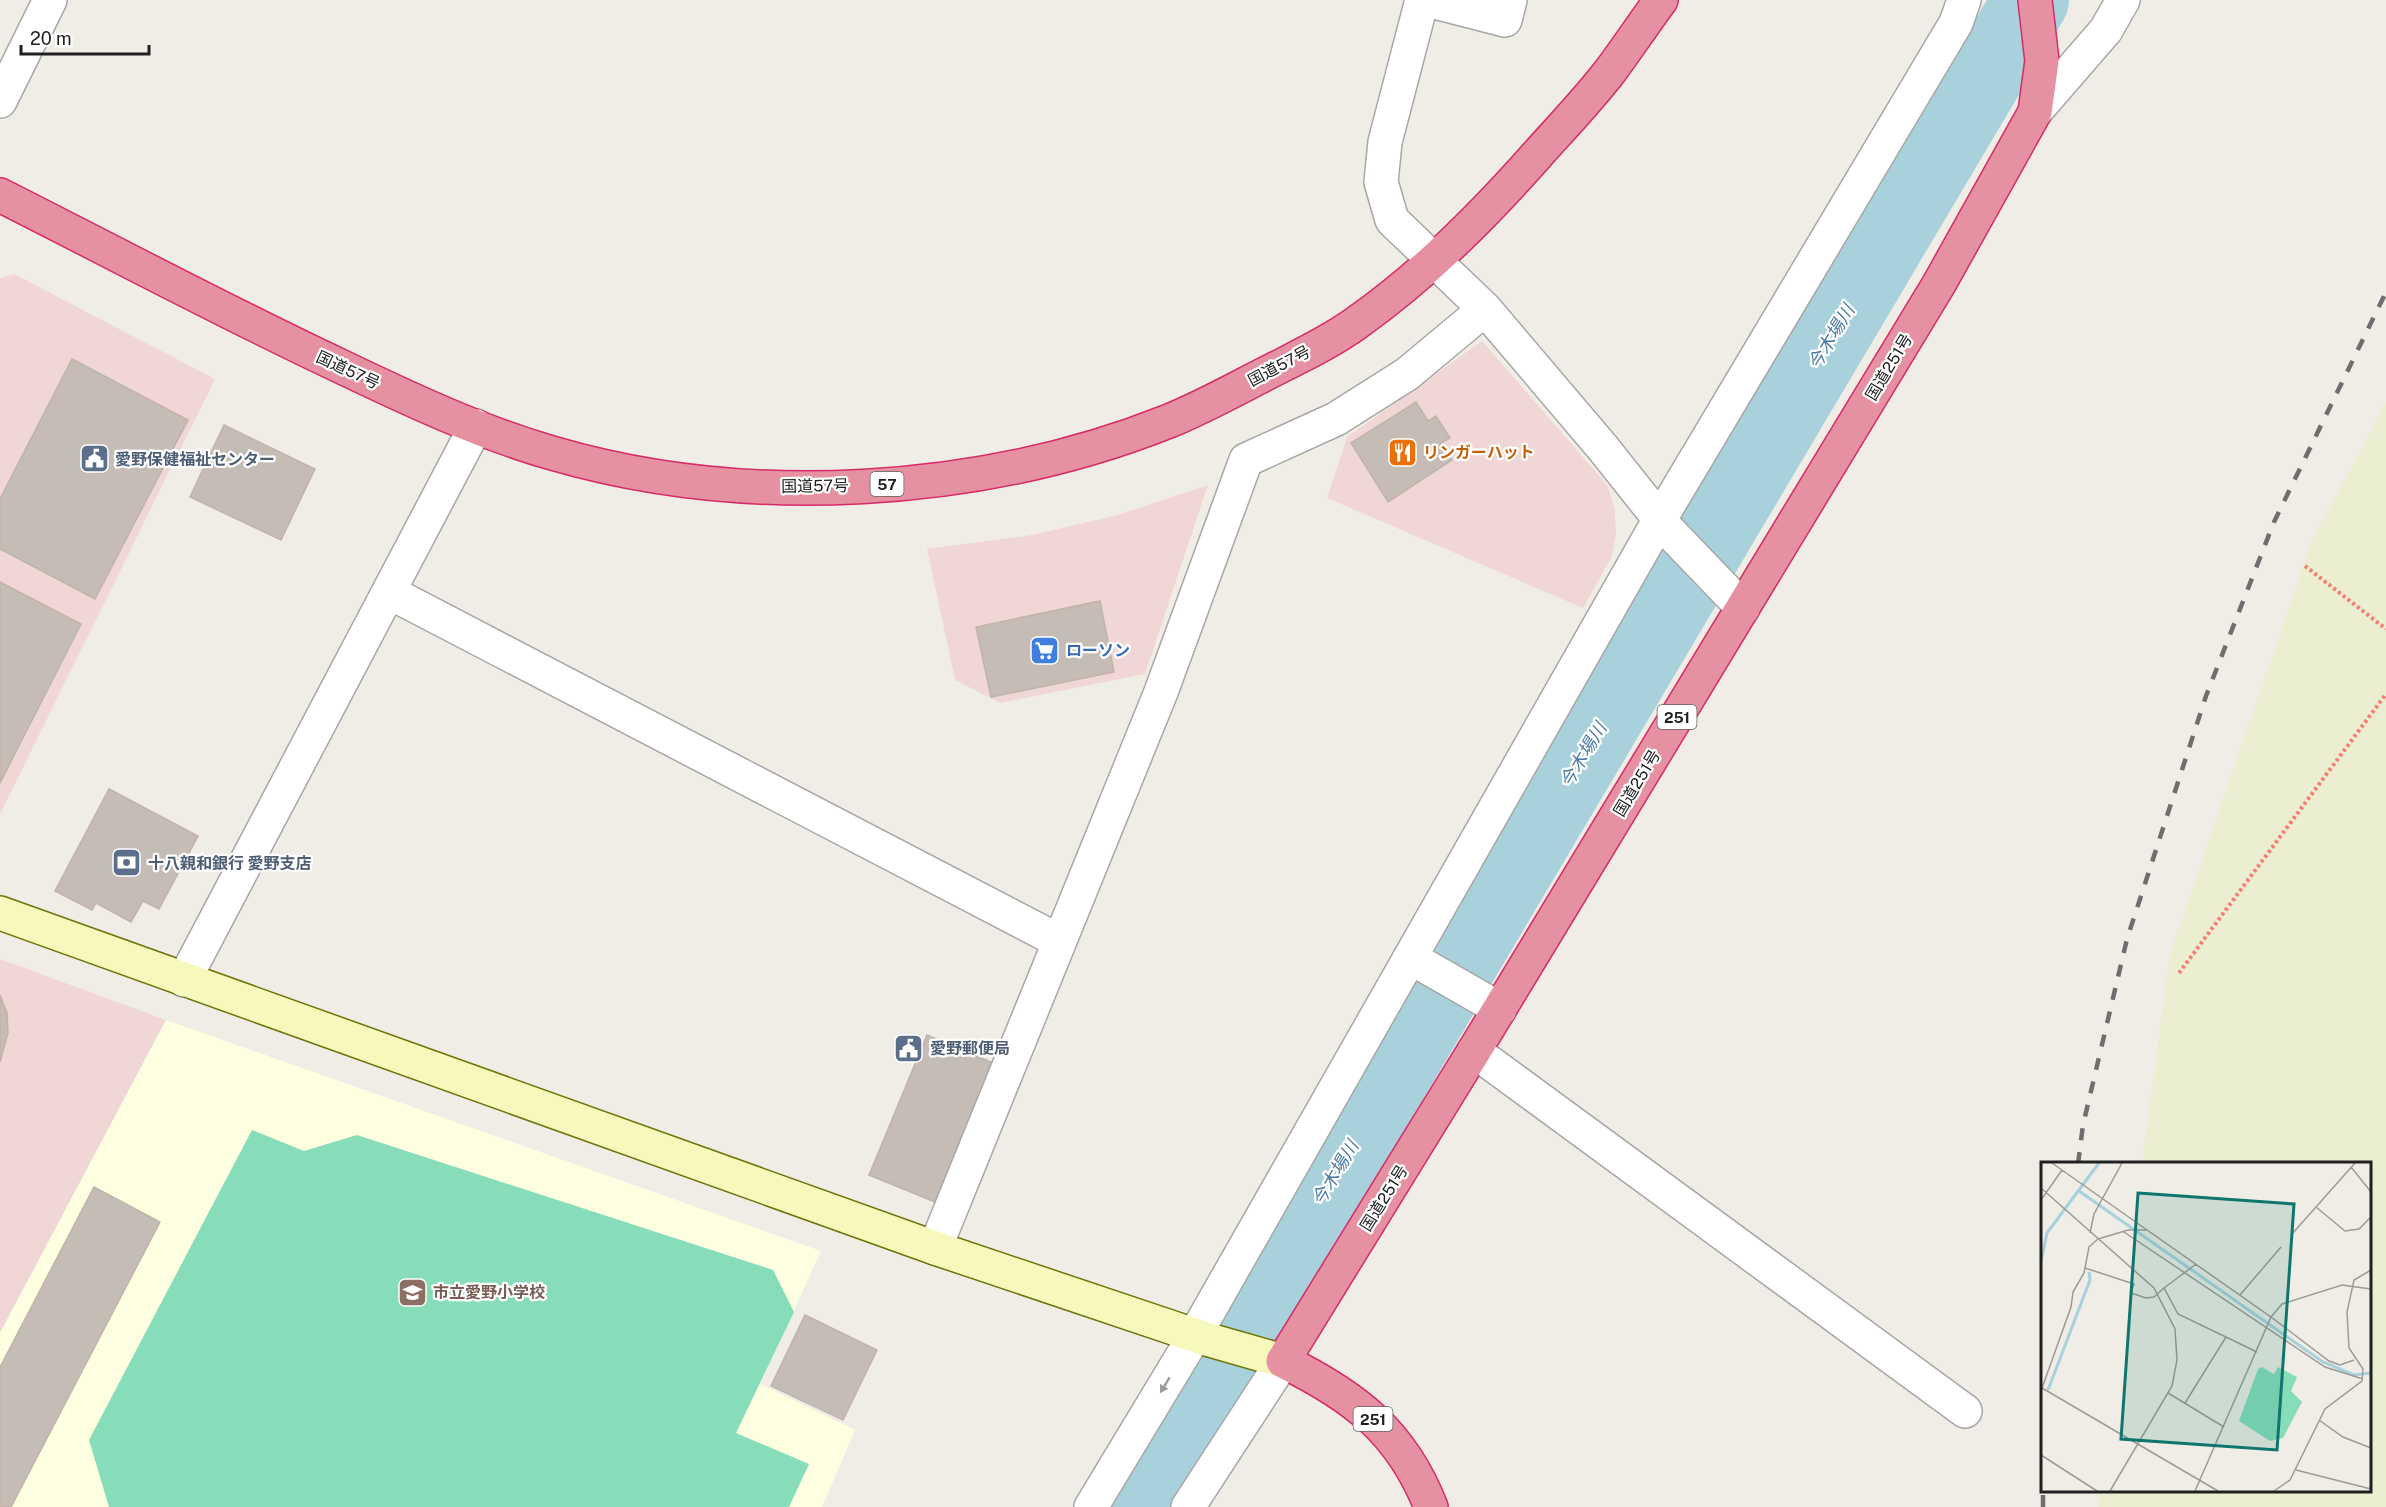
<svg xmlns="http://www.w3.org/2000/svg" width="2386" height="1507" font-family="'Public Sans','Noto Sans JP',sans-serif">
<style>
.commercial{fill:#f0d7d6}
.education{fill:#fefee1}
.farmland{fill:#eceed2}
.pitch{fill:#87dcba}
.lines{fill:none;stroke-linecap:round;stroke-linejoin:round}
.river{stroke:#a8d1dc;stroke-width:76}
.building{fill:#c5bcb6;stroke:#c1b3a9;stroke-width:1.5}
.street-casing{stroke:#a7a7a7;stroke-width:36}
.secondary-casing{stroke:#6c7508;stroke-width:36}
.highway-casing{stroke:#d62b69;stroke-width:36}
.path{stroke:#f67c71;stroke-width:4;stroke-dasharray:3 3;stroke-linecap:butt}
.street{stroke:#fff;stroke-width:33}
.secondary{stroke:#f6f8bc;stroke-width:33}
.highway{stroke:#e591a2;stroke-width:33}
.rail{stroke:#6e6e6e;stroke-width:4.5;stroke-dasharray:12 12;stroke-linecap:butt}
.oneway{fill:#9b9b9b}
.labels{text-anchor:middle;dominant-baseline:central;stroke-width:4.5;stroke-linejoin:round;paint-order:stroke}
.shield{fill:#fff;stroke:#636363;stroke-width:1.5}
.shield-label{font-size:15px;font-weight:bold;fill:#202020}
.street-label{font-size:16px;fill:#202020;stroke:#fff}
.food-label{font-size:16px;font-weight:bold;fill:#c56008;stroke:#fff;text-anchor:start}
.service-label{font-size:16px;font-weight:bold;fill:#4e5e75;stroke:#fff;text-anchor:start}
.shop-label{font-size:16px;font-weight:bold;fill:#366cbe;stroke:#fff;text-anchor:start}
.education-label{font-size:16px;font-weight:bold;fill:#785e54;stroke:#fff;text-anchor:start}
.water-label{font-size:18px;font-style:italic;fill:#4b7aa5;stroke:#fff}
.inset-river{fill:none;stroke:#a8d1dc;stroke-width:3}
.inset-road{fill:none;stroke:#9d9b97;stroke-width:1.5}
.view{fill:#0f766e;fill-opacity:0.15;stroke:#0f766e;stroke-width:3}
.inset-edge{fill:none;stroke:#202020;stroke-width:3}
</style>
<rect width="100%" height="100%" fill="#f0ede6"/>
<!-- commercial -->
<path class="commercial" d="M14,274L215,379L0,814V278Z
M1482,341L1608,486L1615,512L1616,534L1612,556L1583,608L1327,498L1347,437Z
M1208,485L1145,674L1000,703L955,680L927,549L1032,535L1118,515Z
M0,959L166,1020L0,1333Z"/>
<!-- education -->
<path class="education" d="M166,1020L821,1251L760,1384L855,1430L822,1507H0V1333Z"/>
<!-- farmland -->
<path class="farmland" d="M2386,402V1507H2098L2099,1491L2370,1490V1164L2142,1163L2170,953L2311,543Z"/>
<!-- pitch -->
<path class="pitch" d="M252,1130L304,1151L357,1135L773,1270L794,1312L736,1433L809,1464L789,1507H109L89,1440Z"/>
<g class="lines">
<!-- river -->
<path class="river" d="M1130,1507L1271,1281L2031,0"/>
</g>
<!-- building -->
<path class="building" d="M72,359L188,420L95,599L0,549V499Z
M1416,402L1428,421L1436,416L1450,438L1441,443L1452,460L1388,502L1351,443Z
M224,425L315,469L281,540L190,497Z
M0,582L81,624L0,783Z
M1100,601L1114,672L991,697L976,627Z
M109,789L198,836L159,909L143,901L131,922L96,903L92,910L55,891Z
M0,995L7,1013L8,1033L0,1062Z
M927,1035L993,1063L935,1202L869,1175Z
M94,1187L160,1222L11,1507H0V1367Z
M805,1315L877,1350L843,1420L771,1386Z"/>
<g class="lines">
<defs>
<path id="street" d="M1427,0L1505,20L1510,0
M0,101L50,0
M2035,112L2106,30L2123,0
M1485,309L1603,448L1669,531L1743,608
M389,592L1059,941
M1411,958L1500,1009
M184,980L476,426
M1474,1051L1965,1411
M935,1248L1161,692L1246,460L1336,419L1407,374L1485,309L1392,220L1381,182L1385,142L1422,0
M1091,1507L1195,1335L1660,519L1956,23L1964,0
M1188,1507L1283,1361"/>
<path id="secondary" d="M0,913L935,1248L1206,1339L1283,1361"/>
<path id="highway" d="M0,195C113,252 225,312 340,366C409,399 479,432 552,453C747,510 981,496 1169,421C1201,408 1232,391 1263,375C1294,359 1327,344 1355,324C1423,276 1481,218 1536,156C1561,128 1588,100 1611,70C1628,47 1644,23 1661,0
M1431,1507C1401,1431 1354,1396 1283,1361L1474,1051L1939,284L2035,112L2042,61L2035,0"/>
</defs>
<!-- street casing -->
<use href="#street" class="street-casing"/>
<!-- secondary casing -->
<use href="#secondary" class="secondary-casing"/>
<!-- highway casing -->
<use href="#highway" class="highway-casing"/>
<!-- path -->
<path class="path" d="M2305,566L2386,629
M2179,973L2386,694"/>
<!-- street -->
<use href="#street" class="street"/>
<!-- secondary -->
<use href="#secondary" class="secondary"/>
<!-- highway -->
<use href="#highway" class="highway"/>
<!-- rail -->
<path class="rail" d="M2078,1164L2083,1125L2127,939L2206,696L2274,522L2386,292
M2043,1507V1490"/>
</g>
<!-- one-way arrows -->
<defs><path id="oneway-solid" d="M-6-.8H1V-3.2L6.5 0L1 3.2V.8H-6Z" transform="scale(1.5)"/></defs>
<use class="oneway" href="#oneway-solid" transform="translate(1165 1385) rotate(121)"/>
<!-- icons -->
<defs>
<symbol id="restaurant-square" viewBox="-11 -11 22 22"><rect x="-9" y="-9" width="18" height="18" rx="4" fill="#e8710a" stroke="#fff"/><path d="M-5-6h1v4h1v-4h1v4h1v-4h1v5L-1.5 .5V6h-2V.5L-5-1ZM5-6V6H3V1.5H1.5Q1.5-4 5-6Z" fill="#fff"/></symbol>
<symbol id="civic-square" viewBox="-11 -11 22 22"><rect x="-9" y="-9" width="18" height="18" rx="4" fill="#5c6f8a" stroke="#fff"/><path d="M-.6-6.5H3V-4.5H.6V-3L4-1V1h2V6H-6V1h2V-1L-.6-3ZM-1.2 2.5V6h2.4V2.5Z" fill="#fff"/></symbol>
<symbol id="supermarket-square" viewBox="-11 -11 22 22"><rect x="-9" y="-9" width="18" height="18" rx="4" fill="#3f7fe0" stroke="#fff"/><path d="M-6-5.5h2.5l.6 2H6L4.5 2H-2.5L-4.4-4H-6ZM-1.5 3.2a1.3 1.3 0 1 0 .1 0ZM3 3.2a1.3 1.3 0 1 0 .1 0Z" fill="#fff"/></symbol>
<symbol id="bank-square" viewBox="-11 -11 22 22"><rect x="-9" y="-9" width="18" height="18" rx="4" fill="#5c6f8a" stroke="#fff"/><path d="M-6-4H6V4H-6ZM0-2.3a2.3 2.3 0 1 0 0 4.6a2.3 2.3 0 1 0 0-4.6Z" fill="#fff"/></symbol>
<symbol id="school-square" viewBox="-11 -11 22 22"><rect x="-9" y="-9" width="18" height="18" rx="4" fill="#8d6e63" stroke="#fff"/><path d="M0-5L7-2L0 1L-7-2ZM-4 1L0 2.5L4 1V4Q0 6-4 4Z" fill="#fff"/></symbol>
</defs>
<g fill-rule="evenodd">
<use href="#restaurant-square" x="1386" y="436" width="33" height="33"/>
<use href="#civic-square" x="78" y="442" width="33" height="33"/>
<use href="#supermarket-square" x="1028" y="634" width="33" height="33"/>
<use href="#bank-square" x="110" y="846" width="33" height="33"/>
<use href="#civic-square" x="892" y="1032" width="33" height="33"/>
<use href="#school-square" x="396" y="1276" width="33" height="33"/>
</g>
<g class="labels">
<!-- shield labels -->
<g class="shield">
<rect x="870.5" y="472" width="33" height="24" rx="4.5"/>
<rect x="1657.5" y="705" width="39" height="24" rx="4.5"/>
<rect x="1353.5" y="1407" width="39" height="24" rx="4.5"/>
</g>
<g class="shield-label">
<text x="887" y="484">57</text>
<text x="1677" y="717">251</text>
<text x="1373" y="1419">251</text>
</g>
<!-- street labels -->
<g class="street-label">
<text transform="translate(1279 366) rotate(-28)">国道57号</text>
<text transform="translate(1889 367) rotate(-59)">国道251号</text>
<text transform="translate(348 370) rotate(25)">国道57号</text>
<text transform="translate(815 486) rotate(-1)">国道57号</text>
<text transform="translate(1637 783) rotate(-59)">国道251号</text>
<text transform="translate(1384 1198) rotate(-58)">国道251号</text>
</g>
<!-- food labels -->
<g class="food-label">
<text x="1423" y="452">リンガーハット</text>
</g>
<!-- service labels -->
<g class="service-label">
<text x="115" y="459">愛野保健福祉センター</text>
<text x="148" y="863">十八親和銀行 愛野支店</text>
<text x="930" y="1048">愛野郵便局</text>
</g>
<!-- shop labels -->
<g class="shop-label">
<text x="1066" y="650">ローソン</text>
</g>
<!-- education labels -->
<g class="education-label">
<text x="433" y="1292">市立愛野小学校</text>
</g>
<!-- water labels -->
<g class="water-label">
<text transform="translate(1831 337) rotate(-59)">今木場川</text>
<text transform="translate(1583 755) rotate(-59)">今木場川</text>
<text transform="translate(1335 1173) rotate(-59)">今木場川</text>
</g>
</g>
<!-- overview -->
<g transform="translate(2041 1162)">
<rect width="330" height="330" fill="#f0ede6"/>
<path d="M221,205L233,212L237,205L256,215L250,229L261,240L242,276L229,279L198,259L217,207Z" fill="#87dcba"/>
<path class="inset-river" d="M38,29L282,200L313,213L330,211M0,100L6,71L58,1M7,228L49,118L48,110"/>
<path class="inset-road" d="M11,1L106,68M310,5L330,30M0,26L113,126L134,167L136,198L131,224L69,329M0,38L21,8M275,45L304,69L318,67L330,55M83,70L284,205L322,217M49,71L53,52L81,1M251,72L314,1M57,77L87,68H106L230,155L241,142L301,123L330,127M44,106L93,122L90,131L105,136L113,135L123,126L137,152L216,190M123,126L155,102M199,133L240,85M1,226L177,329M0,229L30,145L32,130L43,111L48,85L57,77M127,231L183,265M144,241L185,175M278,258L302,275L330,286M0,293L56,329M255,308L330,327M154,329L230,155L288,199L299,203L313,198M233,329L249,318L284,247L321,219L322,207L308,186L306,150L313,118L330,108"/>
<path class="view" d="M97,31L253,42L236,288L80,277Z"/>
<rect width="330" height="330" class="inset-edge"/>
</g>
<!-- scale -->
<path d="M21 45v9h128v-9" fill="none" stroke="#202020" stroke-width="3"/>
<text x="30" y="45" font-size="18" fill="#202020" stroke="#ffffff" stroke-width="4.5" paint-order="stroke">20 m</text>
</svg>
